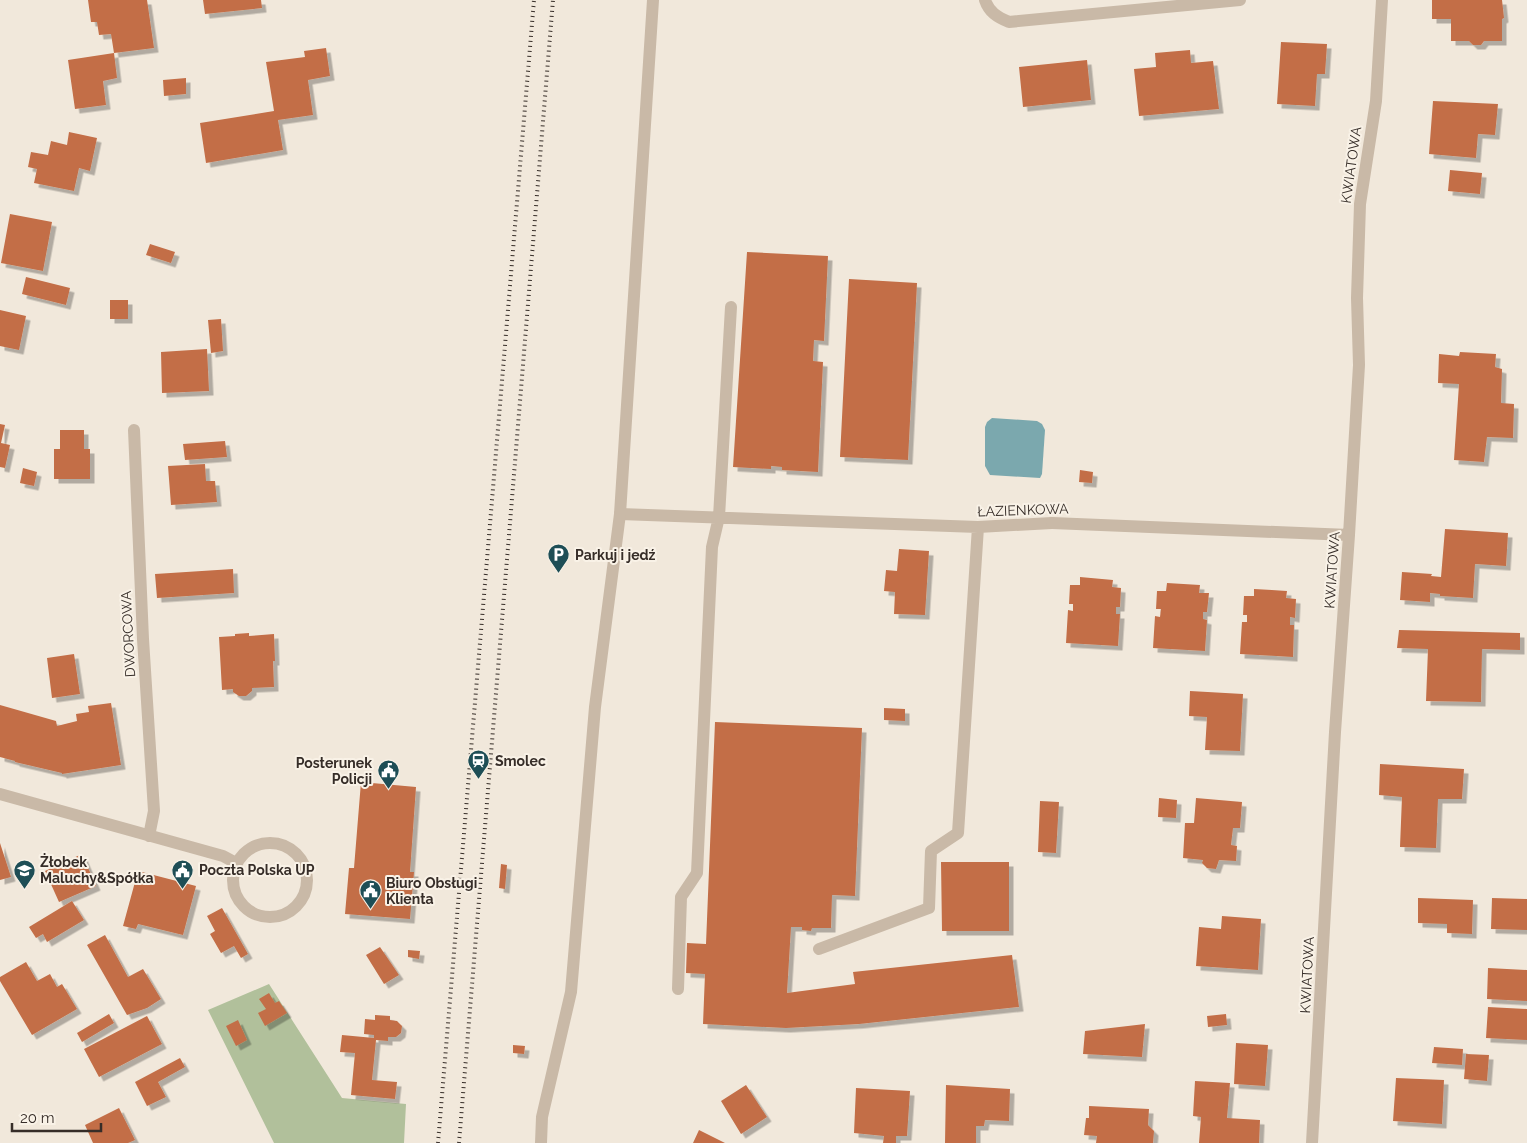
<svg xmlns="http://www.w3.org/2000/svg" width="1527" height="1143" font-family="Raleway,sans-serif">
<style>
.green{fill:#b1c09b}
.water{fill:#7ba8ae}
.building{fill:#c36e47;filter:url(#shadow)}
.lines{fill:none;stroke-linecap:round;stroke-linejoin:round}
.service{stroke:#c9b9a7;stroke-width:12}
.minor{stroke:#c9b9a7;stroke-width:12}
.rail{stroke:#362d28;stroke-width:4;stroke-dasharray:1 4;stroke-linecap:butt}
.labels{text-anchor:middle;dominant-baseline:central;stroke-width:4;stroke-linejoin:round;paint-order:stroke}
.street-label{font-size:14px;fill:#362d28;stroke:#f9f2e7}
.poi-label{font-size:14px;font-weight:bold;fill:#362d28;stroke:#f9f2e7;text-anchor:start}
</style>
<defs>
<filter id="shadow"><feDropShadow dx="4.5" dy="4.5" stdDeviation="0" flood-color="#0004"/></filter>
</defs>
<rect width="100%" height="100%" fill="#f1e8db"/>
<!-- green -->
<path class="green" d="M269,984L342,1098L406,1104L404,1143H274L208,1010Z"/>
<!-- water -->
<path class="water" d="M992,418L1037,421L1042,424L1045,430L1042,474L1040,478L990,475L985,466V427L987,422Z"/>
<!-- building -->
<path class="building" d="M88,0H147L154,48L114,53L111,34L99,35L97,22H91Z
M203,0H261L262,8L205,14Z
M1432,0H1502L1504,18L1502,19V41H1484L1481,45H1473L1469,41H1451V19H1432Z
M1281,42L1327,44L1325,74H1317L1315,106L1277,104Z
M326,48L330,76L308,80L313,115L278,120L283,150L206,163L200,123L274,111L266,62L305,57L304,51Z
M1190,50L1191,63L1213,61L1219,109L1139,116L1134,69L1156,67L1155,53Z
M114,53L117,78L103,81L106,105L75,109L68,60Z
M1087,60L1091,100L1023,107L1019,67Z
M186,78V94L164,96L163,80Z
M1433,101L1498,104L1495,135L1478,134L1476,158L1429,154Z
M69,132L97,138L90,171L79,168L74,191L34,183L37,169L28,167L31,152L48,155L51,141L67,145Z
M1450,170L1482,173L1480,194L1448,191Z
M10,214L52,222L43,271L1,263Z
M150,244L175,252L171,263L146,255Z
M747,252L828,256L824,341L814,340L813,361L823,362L818,472L782,470V467L771,466V469L733,467Z
M26,277L70,288L66,305L22,294Z
M849,279L917,283L908,460L840,457Z
M110,300H128V319H110Z
M0,310L26,316L19,350L0,346Z
M221,319L223,351L211,353L208,320Z
M207,349L209,391L162,393L161,352Z
M1460,352L1496,354L1495,367L1502,369L1501,403L1514,404L1513,438L1487,437L1484,462L1454,460L1459,384L1438,383L1439,354L1459,356Z
M0,424L5,425L1,443L10,445L5,468L0,467Z
M60,430H84V449H90V479H54V449H60Z
M225,441L227,457L185,460L183,444Z
M205,464L206,481H215L217,502L171,505L168,466Z
M23,468L37,472L34,486L20,483Z
M1080,470L1093,472L1092,483L1079,482Z
M1445,529L1508,533L1506,566L1475,564L1473,598L1440,596V594L1430,593V602L1400,600L1402,572L1432,574L1431,576L1441,577Z
M899,549L929,551L925,615L894,614L895,592L884,591L886,570L897,571Z
M233,569L234,593L157,598L155,574Z
M1080,577L1113,580L1112,587L1121,588L1120,607H1116V614H1120L1118,646L1066,643L1068,610L1073,611V604H1069L1070,585H1080Z
M1167,583L1200,585L1199,593H1209L1207,612H1203V619L1207,620L1205,651L1153,648L1155,616L1160,617L1161,609H1156L1157,591H1166Z
M1254,589L1287,591L1286,598L1296,599L1295,618L1290,617V625H1294L1293,657L1240,654L1242,622H1247V615H1243L1244,596H1254Z
M1399,630L1520,633V650L1482,649L1481,702L1426,701L1428,649L1397,648Z
M249,633V636L274,634L275,661H273L274,687L252,688V691L246,696H239L233,692V689L222,690L219,637L235,636V634Z
M74,654L80,694L52,698L47,658Z
M1190,691L1243,694L1240,751L1205,750L1207,717L1189,716Z
M111,703L121,765L62,774V773L15,762V761L0,757V705L56,721L57,726L77,721L76,714L89,712L88,706Z
M884,708L905,709V721L884,720Z
M715,722L862,728L855,896L832,895L831,928H812L811,931L802,930V927H791L787,993L855,984L853,972L1012,955L1019,1007L859,1024L786,1028L703,1024L705,974L686,973L687,943L706,944Z
M1380,764L1464,769L1462,799H1438L1436,848L1400,847L1402,797L1379,795Z
M361,782L416,787L410,872H414L410,919L345,914L349,868H354Z
M1159,798L1177,800L1176,818L1158,817Z
M1196,798L1242,802L1240,828H1233L1231,845L1237,846L1236,861L1219,860L1216,869L1207,868L1202,863L1203,860L1183,858L1185,823H1194Z
M1040,801L1059,802L1056,853L1038,852Z
M0,843L11,877L0,880Z
M82,854L96,886L59,902L45,871Z
M941,862H1009V931H942Z
M501,864L507,865L505,889L499,888Z
M138,871L196,886L183,935L138,924L136,929L123,926Z
M1418,898L1473,900L1472,934L1447,933V924L1418,923Z
M1492,898L1527,899V930L1491,929Z
M72,901L84,920L47,942L43,934L36,938L29,927Z
M222,908L248,954L241,958L234,946L221,953L210,934L215,931L207,916Z
M1222,916L1261,919L1258,970L1196,966L1199,927L1221,929Z
M105,935L128,977L143,969L161,999L147,1008L127,1015L87,945Z
M380,947L399,975L384,984L366,955Z
M408,950L420,951L419,959L408,957Z
M26,962L37,981L50,974L57,987L62,984L77,1009L32,1035L0,981V977Z
M1488,968L1527,970V1001L1487,999Z
M269,993L275,1003L279,1001L287,1013L265,1026L258,1013L266,1009L259,999Z
M1488,1007L1527,1009V1040L1486,1038Z
M109,1014L114,1023L82,1042L77,1033Z
M1226,1014L1227,1025L1208,1027L1207,1016Z
M375,1015L390,1016V1020L397,1021L402,1026L401,1033L396,1037H388V1041L376,1040L372,1080L397,1082L395,1099L351,1095L355,1053L340,1052L342,1035L374,1038V1035L364,1034L365,1019L375,1020Z
M147,1016L162,1044L99,1077L84,1049Z
M238,1020L247,1040L236,1046L226,1026Z
M1145,1024L1142,1057L1083,1054L1085,1031Z
M1236,1043L1268,1045L1265,1086L1234,1084Z
M513,1045L525,1046L524,1054L513,1053Z
M1434,1047L1463,1049L1462,1065L1432,1063Z
M1466,1054L1489,1055L1487,1081L1464,1079Z
M180,1058L185,1067L158,1082L166,1097L147,1106L135,1082Z
M1396,1078L1444,1080L1442,1124L1393,1121Z
M1195,1081L1230,1083L1227,1118L1260,1120L1259,1143H1199L1201,1117L1193,1116Z
M746,1085L767,1117L741,1134L721,1101Z
M946,1085L1010,1089L1009,1121L985,1120L984,1126H976V1143H945Z
M856,1088L910,1091L907,1136H896V1143H883L884,1136L854,1133Z
M1089,1106L1149,1109L1148,1125L1154,1131L1153,1143H1096L1097,1136L1084,1135L1086,1118H1089Z
M119,1108L135,1140L128,1143H93L85,1125Z
M699,1130L725,1143H693Z"/>
<g class="lines">
<!-- service -->
<path class="service" d="M620,514L978,527L1052,523
M819,949L929,908L931,851L958,833L978,527
M678,989L681,897L697,873L712,547L719,517L731,307"/>
<!-- minor -->
<path class="minor" d="M985,0C989,12 997,17 1009,22L1240,0
M134,430L143,639L154,811L149,836
M1052,523L1349,535
M0,794L223,856L236,863
M233 880a37 37 0 1 1 74 0a37 37 0 1 1-74 0Z
M541,1143L542,1117L571,992L595,707L620,514L653,0
M1312,1143L1335,732L1349,535L1359,365L1357,298L1360,204L1376,101L1382,0"/>
<!-- rail -->
<path class="rail" d="M438,1143L534,0
M459,1143L553,0"/>
</g>
<!-- icons -->
<defs>
<symbol id="parking-pin" viewBox="-11 -11 22 30"><path d="M0 17L-7.5 6A9.5 9.5 0 1 1 7.5 6Z" fill="#1e4e56" stroke="#f9f2e7"/><path d="M-3.5-5.5H1a3.5 3.5 0 0 1 0 7H-1V5.5H-3.5ZM-1-3.4V-.6H.8a1.4 1.4 0 0 0 0-2.8Z" fill="#fff"/></symbol>
<symbol id="station-pin" viewBox="-11 -11 22 30"><path d="M0 17L-7.5 6A9.5 9.5 0 1 1 7.5 6Z" fill="#1e4e56" stroke="#f9f2e7"/><path d="M-3-6H3Q5-6 5-4V2Q5 4 3 4L4.5 6H3L1.5 4h-3L-3 6H-4.5L-3 4Q-5 4-5 2V-4Q-5-6-3-6ZM-3.5-4v3h7v-3ZM-3.5 1v1.5H-2V1ZM2 1v1.5H3.5V1Z" fill="#fff"/></symbol>
<symbol id="civic-pin" viewBox="-11 -11 22 30"><path d="M0 17L-7.5 6A9.5 9.5 0 1 1 7.5 6Z" fill="#1e4e56" stroke="#f9f2e7"/><path d="M-.6-6.5H3V-4.5H.6V-3L4-1V1h2V6H-6V1h2V-1L-.6-3ZM-1.2 2.5V6h2.4V2.5Z" fill="#fff"/></symbol>
<symbol id="school-pin" viewBox="-11 -11 22 30"><path d="M0 17L-7.5 6A9.5 9.5 0 1 1 7.5 6Z" fill="#1e4e56" stroke="#f9f2e7"/><path d="M0-5L7-2L0 1L-7-2ZM-4 1L0 2.5L4 1V4Q0 6-4 4Z" fill="#fff"/></symbol>
</defs>
<g fill-rule="evenodd">
<use href="#parking-pin" x="546" y="542" width="25" height="34"/>
<use href="#station-pin" x="466" y="748" width="25" height="34"/>
<use href="#civic-pin" x="376" y="758" width="25" height="34"/>
<use href="#school-pin" x="12" y="858" width="25" height="34"/>
<use href="#civic-pin" x="170" y="858" width="25" height="34"/>
<use href="#civic-pin" x="358" y="878" width="25" height="34"/>
</g>
<g class="labels">
<!-- street labels -->
<g class="street-label">
<text transform="translate(1351 165) rotate(-82)">KWIATOWA</text>
<text transform="translate(1023 510) rotate(-2)">ŁAZIENKOWA</text>
<text transform="translate(1332 570) rotate(-86)">KWIATOWA</text>
<text transform="translate(128 634) rotate(-93)">DWORCOWA</text>
<text transform="translate(1307 975) rotate(-87)">KWIATOWA</text>
</g>
<!-- poi labels -->
<g class="poi-label">
<text x="575" y="555">Parkuj i jedź</text>
<text x="495" y="761">Smolec</text>
<text x="372" y="763" text-anchor="end">Posterunek<tspan x="372" dy="16">Policji</tspan></text>
<text x="40" y="862">Żłobek<tspan x="40" dy="16">Maluchy&amp;Spółka</tspan></text>
<text x="199" y="870">Poczta Polska UP</text>
<text x="386" y="883">Biuro Obsługi<tspan x="386" dy="16">Klienta</tspan></text>
</g>
</g>
<!-- scale -->
<path d="M12 1123v8h89v-8" fill="none" stroke="#362d28" stroke-width="2.5"/>
<text x="20" y="1123" font-size="15" fill="#362d28" stroke="#f9f2e7" stroke-width="4" paint-order="stroke">20 m</text>
</svg>
